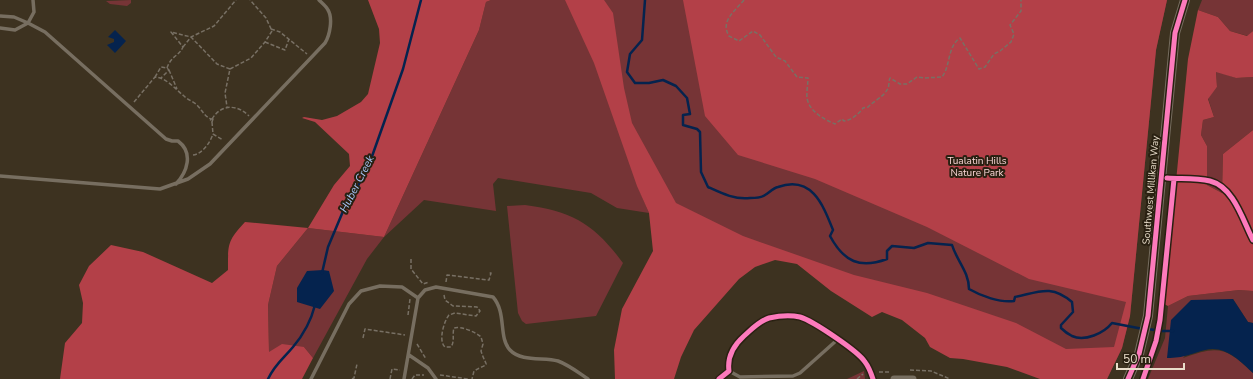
<svg xmlns="http://www.w3.org/2000/svg" width="1253" height="379" font-family="'Nunito Sans',sans-serif">
<style>
.green{fill:#763436}
.forest{fill:#b34048}
.water{fill:#05234e}
.lines{fill:none;stroke-linecap:round;stroke-linejoin:round}
.stream{stroke:#05234e;stroke-width:2.5}
.path{stroke:#787064;stroke-width:1.5;stroke-dasharray:4 2;stroke-linecap:butt}
.lane{stroke:#776e60;stroke-width:3.5}
.street{stroke:#776e60;stroke-width:7}
.secondary{stroke:#776e60;stroke-width:10}
.cycleway-casing{stroke:#292011;stroke-width:8}
.cycleway{stroke:#fd7abc;stroke-width:5}
.labels{text-anchor:middle;dominant-baseline:central;stroke-width:4;stroke-linejoin:round;paint-order:stroke}
.park-label{font-size:10px;fill:#f9d6d6;stroke:#292011}
.street-label{font-size:10px;fill:#e9ddca;stroke:#292011}
.water-label{font-size:11px;font-style:italic;fill:#a5c5f6;stroke:#292011}
</style>
<rect width="100%" height="100%" fill="#3d3220"/>
<!-- green -->
<path class="green" d="M131,0V3L127,6L110,4L106,1Z
M491,0H1167L1156,50L1130,316L1122,348L1108,377L1107,379L924,325L638,187L649,213L617,208L591,193L498,178L493,184L496,211L424,200L384,237L367,259L313,358L304,347L269,353L268,305L277,266L308,228L384,237L479,30L486,2Z
M1202,0H1253V31L1248,36L1230,31L1218,17L1198,10Z
M1216,71L1236,78L1253,77V130L1223,154L1222,193L1207,185V146L1201,135L1203,120L1214,117L1208,98L1217,87Z
M525,205C573,211 595,225 623,263L596,316L526,324L522,321L518,313L507,206Z
M1239,290L1253,291V323L1248,322L1233,299L1183,358C1218,345 1226,347 1253,373V379H1148L1165,338L1168,306L1188,296Z
M864,371L865,379H847Z"/>
<!-- forest -->
<path class="forest" d="M368,0H491L486,2L479,30L384,237L308,228L277,266L268,305L269,352L282,344L304,347L313,358L302,379H60L65,343L82,323L83,303L79,285L89,266L111,245L143,252L212,283L228,270C228,245 227,241 245,222L308,228L334,185L350,166L349,154L315,122L302,118L304,117L322,120L337,116L361,102L368,94L380,43L379,29Z
M565,0H604L613,13L624,88L632,123L676,203L743,236L854,275L927,293L1016,323L1066,349L1114,347L1126,302L1029,279L927,227L815,179L738,155L705,116L683,0H1167L1156,50L1130,316L1122,348L1107,379H1040L1007,367L963,359L950,358L930,347L925,338L902,320L882,312L872,317L831,291L797,264L775,260L755,267L739,279L694,330L681,357L674,379H615L614,350L622,309L653,251L649,213L637,186L594,63Z
M1198,10L1218,17L1230,31L1247,36L1253,31V77L1236,78L1216,72L1217,87L1208,99L1214,117L1203,120L1201,135L1207,146V185L1222,193L1223,154L1253,130V291L1239,290L1188,296L1168,306L1164,304L1188,59Z"/>
<!-- water -->
<path class="water" d="M115,30L126,41L115,53L107,45L114,42V39L108,37Z
M323,270L329,271L334,291L320,309L297,302V288L307,271Z
M1233,299L1248,322L1253,323V373C1240,361 1225,345 1205,350C1189,354 1185,358 1167,358L1171,320L1191,300Z"/>
<g class="lines">
<!-- stream -->
<path class="stream" d="M645,0L642,40L630,54L627,72L635,83H649L663,80L676,86L687,98L690,114L683,115V125L697,129L700,132L701,172L708,187C721,193 735,200 750,198C754,198 761,198 765,195C769,193 773,188 778,187C812,175 823,205 833,230L830,236C844,262 860,269 887,259V251L892,246L914,248L928,243L952,245C957,261 969,272 969,289C981,296 1000,303 1014,301L1015,297C1039,292 1051,284 1072,302L1073,312L1061,325V328C1064,331 1068,334 1072,336C1085,342 1104,333 1112,323L1143,329
M322,273L328,247L349,197L358,186L370,162L403,69L421,0
M1148,329L1161,331H1173
M268,379C275,364 283,359 293,347C304,334 311,321 315,305"/>
<!-- path -->
<path class="path" d="M744,0C735,11 720,21 729,36L739,41L753,31L760,35L776,57L785,61L797,77L808,78C808,83 807,88 807,93C805,109 823,119 835,124L842,119L844,121C850,121 860,113 863,108L868,107C874,101 883,97 887,90C890,86 888,82 890,78L900,84H907L917,77L924,78L942,77C951,65 947,47 960,38L979,69L985,67L994,54L1000,51L1011,42L1014,34L1010,25L1021,11V0
M271,29L280,32L307,54
M265,42L285,50L289,39
M183,47L191,37L214,26L236,0
M167,68C171,56 179,56 183,47L171,32L191,37L217,64L230,69L225,93L227,107
M230,69L251,58L265,42L272,31L266,18L250,0
M169,70L177,89
M155,77L161,67L167,68L169,70L161,78
M134,102L155,77C167,78 175,89 184,96C188,100 194,102 197,105C202,110 204,116 211,119
M212,119C221,104 237,104 249,116
M213,119L212,122L210,121L211,119Z
M212,122L213,134L223,140
M193,155C202,154 210,143 213,134
M411,259V269L423,284L429,282
M446,282L447,275L487,280H489L491,273H489
M444,295L445,300L453,306L477,307L480,311L476,316L455,313L449,315C444,321 438,341 445,347H451C455,341 452,334 454,328C461,326 476,332 481,337L483,344L481,351C487,370 491,361 474,371L472,379
M408,315L410,299
M363,338L365,329L405,335
M417,344L426,359
M910,370L931,371L950,379
M879,372H889
M440,375L468,379
M352,379L354,378L357,364
M390,379L392,369L400,370
M412,379L415,375H424
M857,379L863,374"/>
<!-- lane -->
<path class="lane" d="M33,0L34,12L28,23L45,32L166,139L172,141H178C194,153 187,172 176,184
M0,16L14,17L28,23L15,30L0,28
M0,176L160,189L188,179L210,164L325,43C330,35 333,18 328,10C326,6 322,3 319,0
M409,355L428,368L436,379
M729,371L740,377L793,376L800,373L837,340
M311,379L349,304L361,291L380,286L402,287L418,298
M404,379L418,298L425,290L436,287L493,297C507,313 498,337 510,350C521,362 544,357 558,361C569,365 579,373 588,379"/>
<!-- street -->
<path class="street" d="M719,379L729,371C727,357 734,345 744,336C752,329 759,321 769,318C778,316 791,315 800,317C813,321 858,351 865,362C869,367 871,373 873,379
M894,379H913"/>
<!-- secondary -->
<path class="secondary" d="M1128,379L1139,354L1148,316L1175,33L1185,0"/>
<defs>
<path id="cycleway" d="M1167,178C1181,179 1196,178 1210,181C1234,187 1243,221 1253,240
M719,379L729,371C727,357 734,345 744,336C752,329 759,321 769,318C778,316 791,315 800,317C813,321 858,351 865,362C869,367 871,373 873,379
M1128,379L1139,354L1148,316L1175,33L1185,0
M1143,379L1156,341L1160,320L1174,179"/>
</defs>
<!-- cycleway casing -->
<use href="#cycleway" class="cycleway-casing"/>
<!-- cycleway -->
<use href="#cycleway" class="cycleway"/>
</g>
<g class="labels">
<!-- park labels -->
<g class="park-label">
<text x="977" y="161">Tualatin Hills<tspan x="977" dy="12">Nature Park</tspan></text>
</g>
<!-- street labels -->
<g class="street-label">
<text transform="translate(1151 190) rotate(-85)">Southwest Millikan Way</text>
</g>
<!-- water labels -->
<g class="water-label">
<text transform="translate(357 184) rotate(-63)">Huber Creek</text>
</g>
</g>
<!-- scale -->
<path d="M1117 363v6h67v-6" fill="none" stroke="#e9ddca" stroke-width="2"/>
<text x="1123" y="363" font-size="12" fill="#e9ddca" stroke="#292011" stroke-width="3" paint-order="stroke">50 m</text>
</svg>
